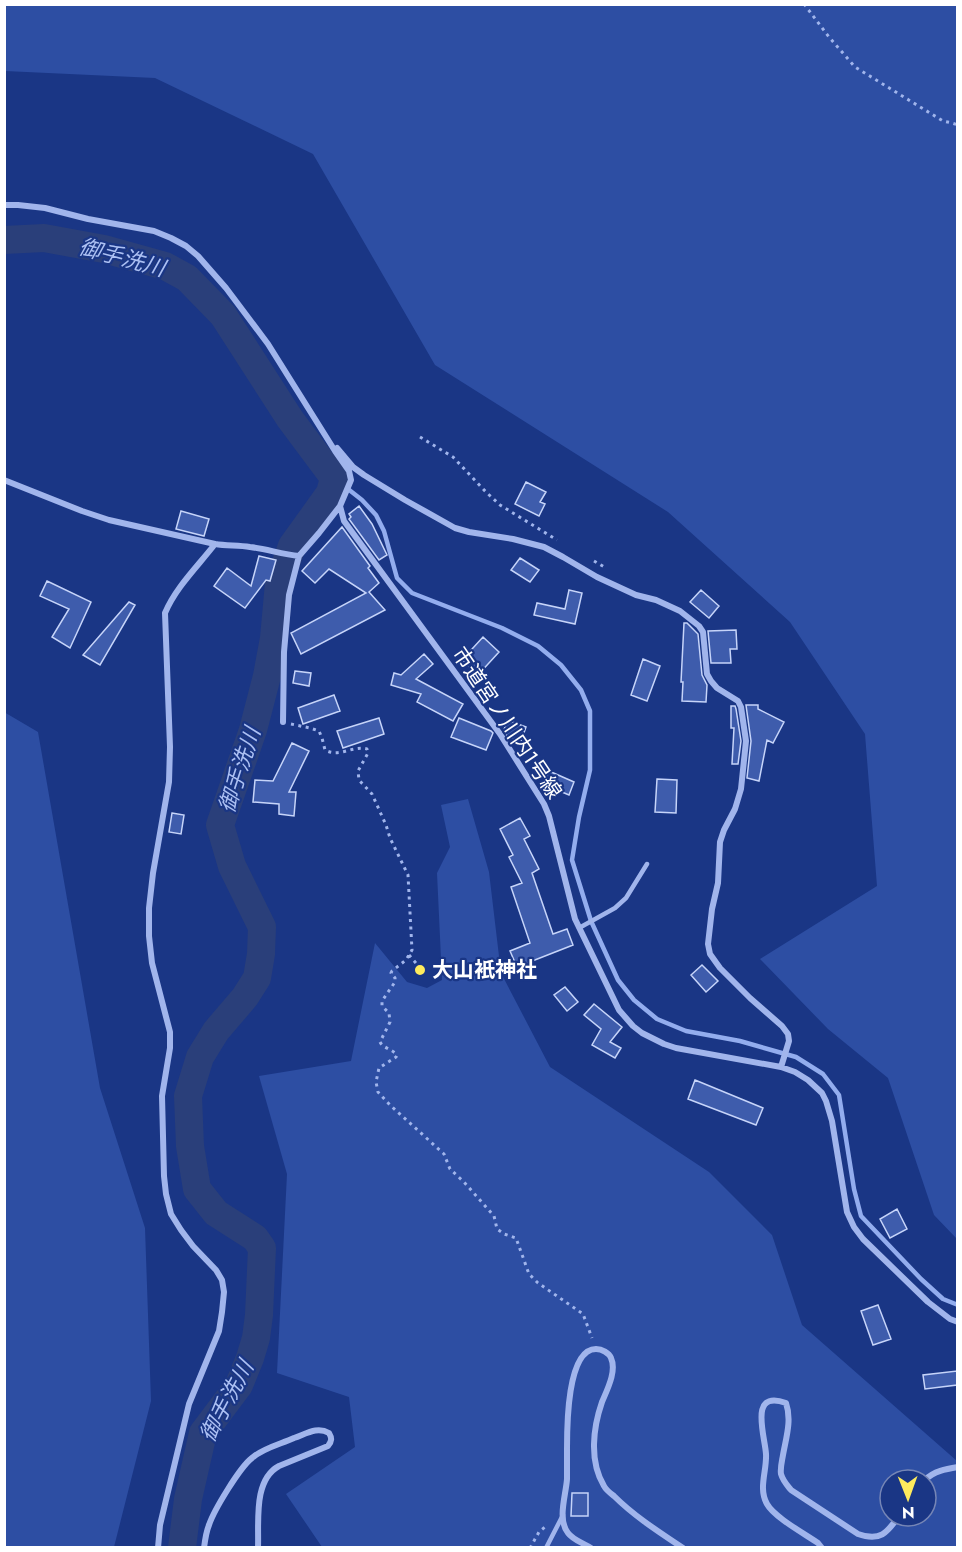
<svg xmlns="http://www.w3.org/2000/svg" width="962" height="1552" font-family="Jost,'Noto Sans JP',sans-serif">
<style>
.green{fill:#2d4ea3;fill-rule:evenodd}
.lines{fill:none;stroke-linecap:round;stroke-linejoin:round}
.stream{stroke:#93adee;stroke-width:4.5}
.river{stroke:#2a3f7a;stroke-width:28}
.building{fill:#3e5cac;stroke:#c6d4f9;stroke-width:1.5}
.path{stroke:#a1b5ec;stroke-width:3;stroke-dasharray:3 4.5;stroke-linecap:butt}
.service{stroke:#a1b5ec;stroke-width:4.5}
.minor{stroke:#a1b5ec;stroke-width:6}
.poi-dot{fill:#feeb5d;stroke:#1a3685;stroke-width:2}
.labels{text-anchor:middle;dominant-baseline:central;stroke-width:4.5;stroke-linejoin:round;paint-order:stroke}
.street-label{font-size:21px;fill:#fff;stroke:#1a3685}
.poi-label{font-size:21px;font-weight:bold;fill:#fff;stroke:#1a3685;text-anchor:start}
.water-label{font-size:22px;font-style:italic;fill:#acc0f3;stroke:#1a3685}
</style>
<rect width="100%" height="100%" fill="#1a3685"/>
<!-- green -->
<path class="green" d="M5,4L957,5V1239L934,1215L888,1078L828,1029L760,959L877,886L865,734L790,622L668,512L435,365L313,154L155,78L5,71Z
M4,712L38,732L100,1088L145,1228L151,1401L114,1547H5Z
M468,799L489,872L501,973L550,1067L709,1172L772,1235L802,1325L957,1461V1547H322L286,1494L355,1447L349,1397L277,1373L287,1174L259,1076L351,1061L375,943L407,982L427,988L442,980L437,873L450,847L441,805ZM890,1480H926V1516H890Z"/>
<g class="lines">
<!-- stream -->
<path class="stream" d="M334,478L362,500L376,515L384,531L397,578L412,593L502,628L538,646L561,665L581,690L590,711V770L579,817L572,860L591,921L618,980L634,1000L657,1019L686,1031L740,1041L796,1057L823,1074L839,1095L854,1189L861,1216L921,1279L943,1299L958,1305"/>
<!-- river -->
<path class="river" d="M4,240L44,238L104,249L165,266L187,278L223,315L290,419L334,478L330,493L292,546L279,583L274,638L267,676L253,730L220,825L232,866L262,927L261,954L257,978L245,997L216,1031L200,1057L188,1096L190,1146L197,1189L216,1213L255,1238L262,1248L259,1315L256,1338L250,1358L239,1385L203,1433L188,1499L182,1548"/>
</g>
<!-- building -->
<path class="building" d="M526,482L546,492L540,502L545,504L539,516L515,504Z
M359,506L372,524L387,555L379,560L349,519L351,517L349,514Z
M181,511L209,519L204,536L176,529Z
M342,527L370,566L368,568L379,583L369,592L385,610L301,654L291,633L366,593L329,569L315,583L302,571Z
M259,556L276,560L270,581L266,580L245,608L214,586L227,568L251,586Z
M520,558L539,570L530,582L511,570Z
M47,581L91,602L70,648L52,637L69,609L40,596Z
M569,590L582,593L575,624L534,615L537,603L565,609Z
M701,590L719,606L709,618L690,602Z
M129,602L135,605L100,665L83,655Z
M684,623H687L698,634L702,675L707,685L706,702L682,701L683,682H681Z
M736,630L737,649H730L731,663H711L708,631Z
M483,637L499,652L478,675L462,660Z
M424,654L433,664L416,679L463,704L453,721L417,702L421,694L391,685L394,673L401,675Z
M643,659L660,666L647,701L631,695Z
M295,671L311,673L309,686L293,683Z
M334,695L340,711L303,724L298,708Z
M746,705H758V709L784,722L773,743L767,740L759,781L747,778L751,741Z
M731,706H735L736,709L741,741L738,764H732L734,728H731Z
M379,718L384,734L343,748L337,731Z
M459,718L491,731L493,733L486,750L451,737Z
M507,720L526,727L521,741L507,736L504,730Z
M292,743L309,751L289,792H296L294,816L279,814V804L253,802L255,780L273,781Z
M549,771L574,782L569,795L543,784Z
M657,779L677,780L676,813L655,812Z
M172,813L184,815L181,834L169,832Z
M520,818L530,836L524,839L539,869L532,873L553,934L567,929L573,945L517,967L510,951L530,943L511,887L522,883L509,857L513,855L500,829Z
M702,965L718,981L706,992L691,975Z
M565,987L578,1002L567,1011L554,995Z
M594,1004L622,1027L610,1042L621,1048L615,1058L592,1045L601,1029L584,1015Z
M695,1080L763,1108L756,1125L688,1099Z
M897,1209L907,1229L890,1238L880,1219Z
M878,1305L891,1339L873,1345L861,1311Z
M957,1371V1385L925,1389L923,1375Z
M572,1493H588V1516H571Z"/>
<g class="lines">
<!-- path -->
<path class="path" d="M804,4L829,37L855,67L943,121L952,123L958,125
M420,437L453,457L486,492L500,505L557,540
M594,561L606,568
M291,724L310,728L319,731L322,738L325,750C339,758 353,745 367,749L368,753L358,771L359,780L372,794L386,825L390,838L408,875L412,950L406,960L392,971L391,973L395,978V982L382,1001V1006L389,1013L390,1022L380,1042C383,1048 392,1049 397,1055L396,1057L379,1068L376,1082L378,1092L390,1105L444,1154L450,1169L464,1182L494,1216L497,1229L504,1234L516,1238L529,1274L538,1283L583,1314L592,1338
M409,955L416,963
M530,1548L539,1532L545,1527"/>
<!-- service -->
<path class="service" d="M579,928L615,908L626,898L647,864
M546,1548L563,1515"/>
<!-- minor -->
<path class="minor" d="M4,205H18L45,208L88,219L154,231L171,238L186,246L198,256L226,288L268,344L335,451L349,471L351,480L340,506L344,521L500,734L544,804L549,816L575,919L619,1010L633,1026L642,1033L664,1044L676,1048L781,1067L795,1072L808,1080L822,1093L826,1101L832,1121L847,1212L854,1227L863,1239L928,1302L950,1319L958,1322
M337,448L353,467L364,475L405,500L455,528L469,532L513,539L544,547L563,557L597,577L636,595L656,600L680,611L699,626L703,632L707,674L711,681L717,688L738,701L741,707L746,741L741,789L735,809L724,830L720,842L718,883L712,909L708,944L710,954L720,968L750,998L782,1026L788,1034L789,1041L781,1067
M4,480L82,511L109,520L215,544
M283,722L284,652L289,595L299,556
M925,1480C934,1471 946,1469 958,1467
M158,1548L160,1525L189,1404L219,1331L222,1312L224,1292L222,1280L216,1270L193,1246L181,1230L171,1214L166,1194L164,1176L162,1096L170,1048V1032L152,963L149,936V908L153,873L169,782L170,747L165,613C176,587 198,566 215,544C227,546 238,545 250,547C266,549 282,554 299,556L319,533L340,506
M204,1548C205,1540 206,1532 209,1525C214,1510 240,1467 252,1458C263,1448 281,1444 294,1438C306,1434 317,1426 329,1433C332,1438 332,1441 328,1446L279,1466C253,1480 259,1522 258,1548
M591,1548C583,1543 573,1540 568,1533C557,1519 566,1495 567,1479C567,1470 567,1461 567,1452C567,1432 566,1349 596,1349C602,1349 609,1353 611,1358C617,1371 607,1390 602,1402C593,1428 589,1461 604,1486C606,1490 610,1493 614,1496C634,1516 659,1532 683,1548
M822,1548L818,1543C805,1534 774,1517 767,1504C758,1488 767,1471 766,1454C765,1436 748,1389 786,1403C792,1420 786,1438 783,1455C782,1461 780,1468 781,1474C783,1481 787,1485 791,1490L858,1534C880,1542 887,1533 899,1516"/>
</g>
<!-- markers -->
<circle class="poi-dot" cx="420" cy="970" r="6"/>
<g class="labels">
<!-- street labels -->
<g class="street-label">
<text transform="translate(507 723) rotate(56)">市道宮ノ川内1号線</text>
</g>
<!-- poi labels -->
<g class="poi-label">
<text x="432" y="970">大山衹神社</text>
</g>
<!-- water labels -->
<g class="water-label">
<text transform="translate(122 257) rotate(15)">御手洗川</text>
<text transform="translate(239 770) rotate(-72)">御手洗川</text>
<text transform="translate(226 1401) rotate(-62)">御手洗川</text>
</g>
</g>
<!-- border -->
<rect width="962" height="1552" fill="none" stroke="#ffffff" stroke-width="12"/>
<!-- north arrow -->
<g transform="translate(908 1498) rotate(179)"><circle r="28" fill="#1a3685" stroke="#7686b6" stroke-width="1.5"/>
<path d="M0-4.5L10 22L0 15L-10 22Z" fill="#feeb5d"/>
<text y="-9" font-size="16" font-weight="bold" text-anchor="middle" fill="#ffffff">N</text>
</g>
</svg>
